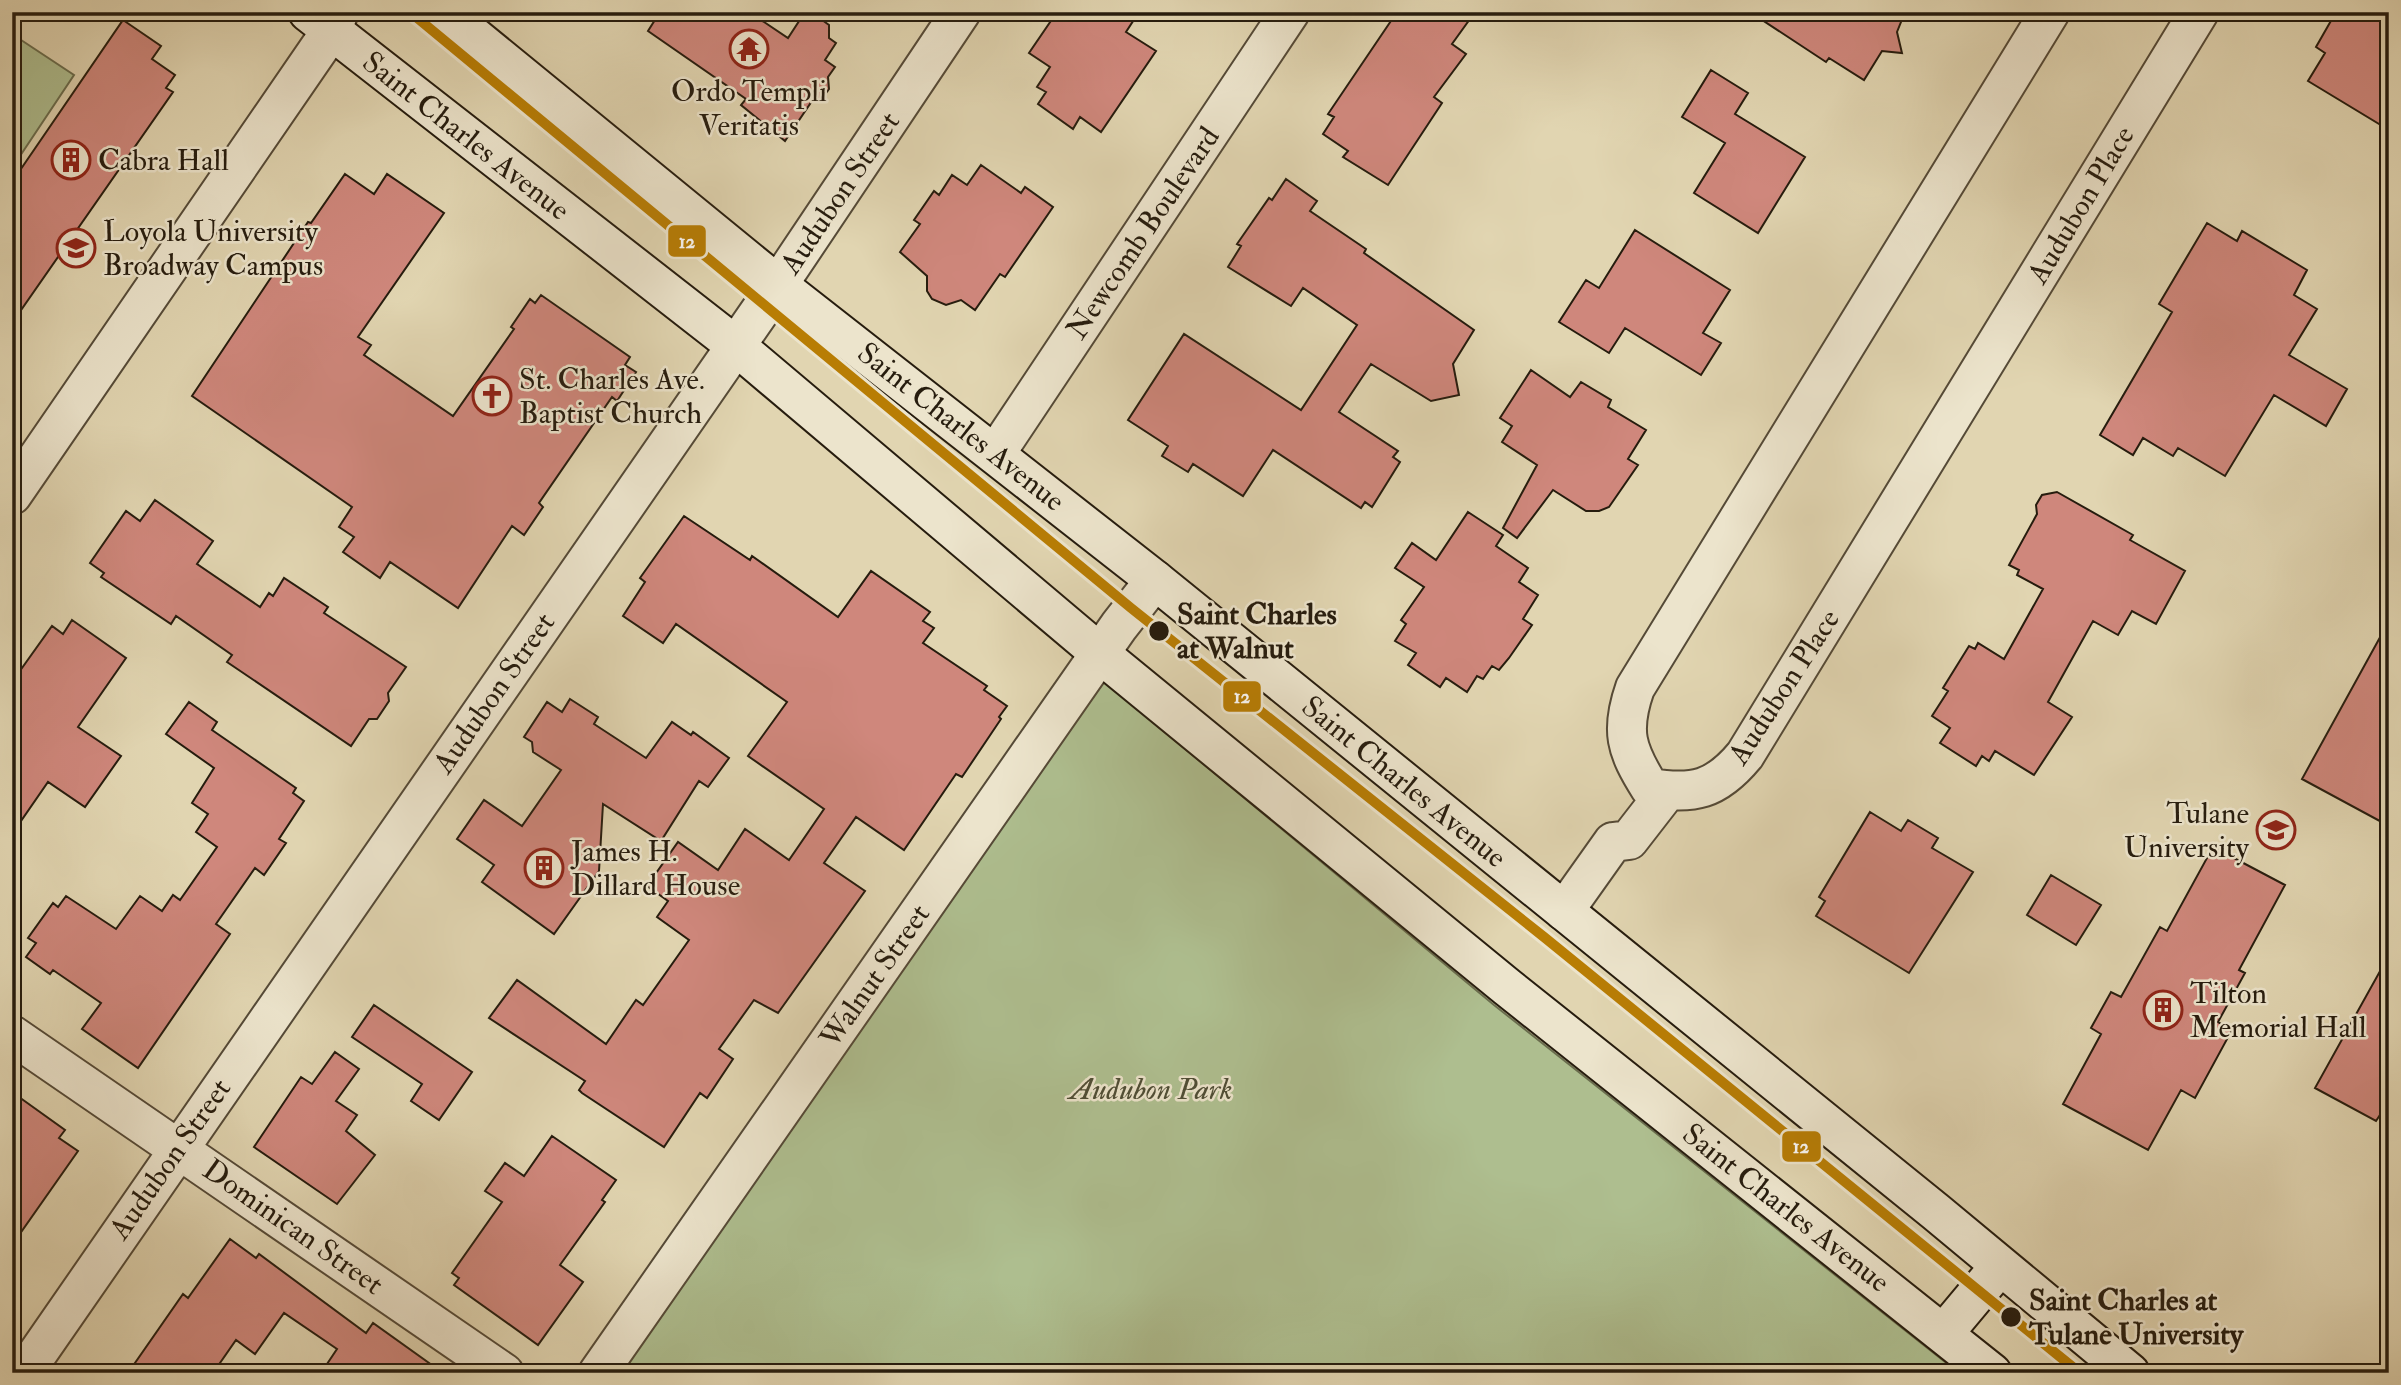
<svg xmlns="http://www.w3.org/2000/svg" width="2401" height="1385" font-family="'IM FELL Double Pica',serif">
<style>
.green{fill:#aebe8f;stroke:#6a6d4e;stroke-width:2}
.building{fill:#cf877c;stroke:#261c0e;stroke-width:2}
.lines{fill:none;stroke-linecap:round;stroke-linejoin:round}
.minor-casing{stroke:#554a37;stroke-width:42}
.tertiary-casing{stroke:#554a37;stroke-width:42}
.secondary-casing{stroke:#261c0e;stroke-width:42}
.minor{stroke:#ece4cc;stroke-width:38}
.tertiary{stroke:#ece4cc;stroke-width:38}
.secondary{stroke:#ece4cc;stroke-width:38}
.tram-1-casing{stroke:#ece4cc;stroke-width:16}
.tram-1{stroke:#b87d04;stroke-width:10}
.stop-dot{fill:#261c0e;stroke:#ece4cc;stroke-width:2.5}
.labels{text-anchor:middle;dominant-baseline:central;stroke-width:5;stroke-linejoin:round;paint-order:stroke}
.poi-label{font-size:30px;fill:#261c0e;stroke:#ece4cc;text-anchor:start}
.street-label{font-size:30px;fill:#261c0e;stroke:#ece4cc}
.stop-label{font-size:30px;font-weight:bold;fill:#261c0e;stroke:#ece4cc;text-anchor:start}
.park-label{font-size:30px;font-style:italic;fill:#4f4d35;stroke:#ece4cc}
.line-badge{stroke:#ece4cc;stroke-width:2.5}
.badge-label{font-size:19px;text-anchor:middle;font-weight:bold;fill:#fff}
</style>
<rect width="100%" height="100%" fill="#e1d5b1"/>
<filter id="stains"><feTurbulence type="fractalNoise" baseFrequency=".00286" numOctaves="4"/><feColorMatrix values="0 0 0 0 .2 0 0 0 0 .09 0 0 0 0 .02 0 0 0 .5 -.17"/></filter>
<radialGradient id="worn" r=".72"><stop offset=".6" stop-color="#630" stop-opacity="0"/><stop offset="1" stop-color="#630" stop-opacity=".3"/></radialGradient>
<!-- green -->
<path class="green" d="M12,34L74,75L12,168Z
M1096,675L1494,1005L1959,1373H602Z"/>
<!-- building -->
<path class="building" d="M660,12H749L788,38L805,12H811L829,25V38L836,43L825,60L835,67L828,77L829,89L821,100L812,101L785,141L741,105L746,99L648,31Z
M1057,12H1139L1126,32L1156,51L1101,132L1080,117L1073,129L1038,104L1046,92L1037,87L1050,67L1029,53Z
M1397,12H1475L1452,44L1466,54L1434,97L1442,103L1388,185L1343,157L1348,151L1323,134L1334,117L1328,114Z
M1750,12H1905L1897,32L1902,53L1882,51L1864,80L1829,58L1826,62Z
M2336,12H2389V130L2308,81L2325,53L2316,47Z
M123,20L161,46L152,59L175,75L166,88L173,92L12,323V182Z
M1711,70L1748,93L1735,114L1805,157L1758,233L1694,193L1725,143L1682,117Z
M981,165L1021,193L1025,187L1053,207L1005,277L1000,274L975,310L961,300L946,305L932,299L927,291V276L900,252L920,224L914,220L934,191L939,195L952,175L967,185Z
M345,174L374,194L387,174L444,213L358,337L371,345L364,355L453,416L514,329L511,327L530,299L535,303L541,295L630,357L625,365L636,372L617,401L612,397L539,503L543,507L524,535L512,526L458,608L390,562L380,578L343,552L354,537L339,527L352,507L192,396L308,222L311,223Z
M1286,179L1317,201L1310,211L1366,249L1364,253L1474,330L1453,364L1459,395L1431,401L1371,364L1339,412L1398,451L1393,457L1400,462L1372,507L1365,502L1361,508L1273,450L1243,496L1193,464L1188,472L1162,456L1168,446L1128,420L1184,334L1301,410L1357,325L1303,288L1291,306L1228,267L1241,246L1237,244L1269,198L1272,200Z
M2207,223L2237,241L2242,231L2307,270L2294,295L2317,309L2289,355L2347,389L2326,426L2274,395L2225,476L2178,448L2173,456L2143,438L2133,455L2100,435L2172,312L2159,304Z
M1635,230L1730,290L1703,333L1721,343L1701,375L1625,328L1609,353L1559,322L1586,280L1599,288Z
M1531,370L1570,397L1581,382L1611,400L1608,407L1646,430L1628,459L1638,465L1609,507L1599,511H1586L1553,490L1517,538L1503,528L1537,465L1502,442L1512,426L1500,418Z
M2057,492L2133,535L2130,540L2185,571L2156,624L2132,611L2118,635L2093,621L2048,702L2072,717L2034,775L1995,751L1989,761L1982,756L1976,766L1940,743L1950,728L1932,716L1948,691L1943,688L1969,646L1975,649L1978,643L2004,659L2043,589L2017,575L2019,570L2009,565L2037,514L2036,505L2042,495Z
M155,500L213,541L197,564L260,607L269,593L273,596L284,578L328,607L324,613L406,667L388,693L389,701L377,719H369L351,746L227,662L232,655L176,616L171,624L101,577L104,573L90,563L126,511L140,521Z
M1468,512L1503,535L1496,546L1528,568L1519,582L1538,595L1523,619L1532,625L1509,658L1499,670L1492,666L1483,679L1477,676L1467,692L1446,678L1440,687L1408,665L1416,653L1395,641L1406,624L1401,620L1424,587L1395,568L1412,543L1436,560Z
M684,516L750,560L752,556L838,617L871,571L930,612L923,621L934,628L923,643L987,686L984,690L1007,706L999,717L1001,719L962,777L956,774L904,850L856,817L824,863L865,891L778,1013L754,1000L719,1049L733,1059L707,1098L700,1093L664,1147L582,1093L579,1090L585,1081L489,1018L517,980L606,1044L636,1000L643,1005L689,940L657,917L668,901L647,886L678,842L718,870L745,829L789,860L824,809L748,756L787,702L676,624L663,643L623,616L645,582L640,578Z
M72,620L126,658L78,727L121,756L85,807L48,782L12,834V682L52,626L63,634Z
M2389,621V826L2302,779Z
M570,699L598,717L594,724L646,758L672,722L691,735L693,732L729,758L708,787L699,781L661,841L603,804L599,871L554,934L482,882L494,865L457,839L484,800L522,826L561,770L533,752L532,742L524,737L547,702L562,712Z
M189,702L217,722L212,730L296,788L293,793L304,801L279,839L286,843L264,875L255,868L216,924L230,934L138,1068L82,1029L101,1003L53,970L50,974L26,957L36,943L28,938L53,903L58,907L66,896L116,929L140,896L162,911L173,895L180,900L217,847L196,832L208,814L192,803L214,768L166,734Z
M1870,812L1901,831L1908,820L1938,838L1932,848L1973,872L1909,973L1816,916L1825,901L1819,897Z
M2213,847L2285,885L2239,970L2245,973L2218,1022L2232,1030L2195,1098L2181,1090L2148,1150L2063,1104L2101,1034L2091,1028L2111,992L2121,997L2160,927L2167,931Z
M2051,875L2101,905L2076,945L2027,915Z
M2389,955V1121L2380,1115L2376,1121L2315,1088Z
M374,1005L472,1072L439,1120L411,1101L422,1084L352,1037Z
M335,1052L359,1069L336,1101L357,1115L346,1131L375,1155L337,1204L254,1147L301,1077L312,1084Z
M12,1092L65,1130L59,1138L78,1151L12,1245Z
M552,1136L616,1180L602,1200L605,1202L560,1265L583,1282L538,1345L454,1285L459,1278L452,1273L502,1202L485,1191L505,1163L524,1176Z
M230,1239L256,1258L259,1254L366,1333L373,1323L443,1373H321L337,1349L284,1313L255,1354L236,1340L213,1373H128L183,1294L188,1298Z"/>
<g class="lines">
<defs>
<path id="minor" d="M2050,12L1635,688C1620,731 1626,750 1650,788C1694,795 1716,790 1745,755L2199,12
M996,453L1290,12
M1613,842L1629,840L1667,791
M1564,911L1613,842
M12,1035L504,1373
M24,1373L778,285L961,12
M598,1373L1119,626L1155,580"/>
<path id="tertiary" d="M12,495L331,31L339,12"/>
<path id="secondary" d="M308,12L736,346L1115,666L1507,987L1992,1373
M444,12L778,285L1155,580L1936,1212L2130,1373
M1944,1333L2000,1266"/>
</defs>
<!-- minor casing -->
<use href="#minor" class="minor-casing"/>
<!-- tertiary casing -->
<use href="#tertiary" class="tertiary-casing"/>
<!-- secondary casing -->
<use href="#secondary" class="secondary-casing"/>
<!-- minor -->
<use href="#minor" class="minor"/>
<!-- tertiary -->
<use href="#tertiary" class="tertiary"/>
<!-- secondary -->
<use href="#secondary" class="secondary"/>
<defs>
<path id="tram-1" d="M410,12L1131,608L1544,937L2080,1373"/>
</defs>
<!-- tram-1 casing -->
<use href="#tram-1" class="tram-1-casing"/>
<!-- tram-1 -->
<use href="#tram-1" class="tram-1"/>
</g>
<!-- icons -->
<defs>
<symbol id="temple-ring" viewBox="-11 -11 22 22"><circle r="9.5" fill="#ece4cc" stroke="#8f2418" stroke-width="1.5"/><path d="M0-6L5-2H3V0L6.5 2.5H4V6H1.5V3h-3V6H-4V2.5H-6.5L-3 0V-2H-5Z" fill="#8f2418"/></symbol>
<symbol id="building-ring" viewBox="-11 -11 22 22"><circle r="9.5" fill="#ece4cc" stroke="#8f2418" stroke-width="1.5"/><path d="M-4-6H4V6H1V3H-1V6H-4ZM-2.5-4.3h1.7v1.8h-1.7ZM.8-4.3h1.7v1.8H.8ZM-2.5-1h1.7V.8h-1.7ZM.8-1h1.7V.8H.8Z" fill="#8f2418"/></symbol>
<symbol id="university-ring" viewBox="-11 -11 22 22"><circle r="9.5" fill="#ece4cc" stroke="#8f2418" stroke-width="1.5"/><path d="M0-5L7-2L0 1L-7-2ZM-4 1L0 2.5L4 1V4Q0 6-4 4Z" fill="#8f2418"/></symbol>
<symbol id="church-ring" viewBox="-11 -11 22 22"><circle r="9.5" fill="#ece4cc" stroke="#8f2418" stroke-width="1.5"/><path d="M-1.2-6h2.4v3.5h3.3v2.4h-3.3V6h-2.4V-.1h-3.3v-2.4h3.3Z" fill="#8f2418"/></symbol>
</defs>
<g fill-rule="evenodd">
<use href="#temple-ring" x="727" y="27" width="44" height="44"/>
<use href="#building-ring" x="49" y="138" width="44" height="44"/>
<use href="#university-ring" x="54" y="226" width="44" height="44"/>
<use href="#church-ring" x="470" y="374" width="44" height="44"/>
<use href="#university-ring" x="2254" y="808" width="44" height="44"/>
<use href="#building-ring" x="522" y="846" width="44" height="44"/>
<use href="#building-ring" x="2141" y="988" width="44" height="44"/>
</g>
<!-- markers -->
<g class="stop-dot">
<circle cx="1159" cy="631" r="11"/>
<circle cx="2011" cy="1317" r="11"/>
</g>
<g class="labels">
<!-- poi labels -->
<g class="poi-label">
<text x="749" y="91" text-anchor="middle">Ordo Templi<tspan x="749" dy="34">Veritatis</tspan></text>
<text x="98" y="160">Cabra Hall</text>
<text x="103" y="231">Loyola University<tspan x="103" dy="34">Broadway Campus</tspan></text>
<text x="519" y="379">St. Charles Ave.<tspan x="519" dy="34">Baptist Church</tspan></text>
<text x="2249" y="813" text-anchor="end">Tulane<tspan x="2249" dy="34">University</tspan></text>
<text x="571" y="851">James H.<tspan x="571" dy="34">Dillard House</tspan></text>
<text x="2190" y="993">Tilton<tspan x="2190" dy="34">Memorial Hall</tspan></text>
</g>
<!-- street labels -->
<g class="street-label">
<text transform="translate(466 136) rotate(38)">Saint Charles Avenue</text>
<text transform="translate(840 193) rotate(-56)">Audubon Street</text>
<text transform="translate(2081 205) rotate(-59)">Audubon Place</text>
<text transform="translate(1143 233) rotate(-56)">Newcomb Boulevard</text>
<text transform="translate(961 427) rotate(38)">Saint Charles Avenue</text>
<text transform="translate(1784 687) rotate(-57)">Audubon Place</text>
<text transform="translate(494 693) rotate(-55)">Audubon Street</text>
<text transform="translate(1404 782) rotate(39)">Saint Charles Avenue</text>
<text transform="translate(875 976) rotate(-55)">Walnut Street</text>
<text transform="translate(170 1159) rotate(-55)">Audubon Street</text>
<text transform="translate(1786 1208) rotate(38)">Saint Charles Avenue</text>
<text transform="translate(293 1227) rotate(35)">Dominican Street</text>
</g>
<!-- stop labels -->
<g class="stop-label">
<text x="1177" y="614">Saint Charles<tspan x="1177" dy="34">at Walnut</tspan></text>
<text x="2029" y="1300">Saint Charles at<tspan x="2029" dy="34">Tulane University</tspan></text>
</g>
<!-- park labels -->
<g class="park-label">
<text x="1151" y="1089">Audubon Park</text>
</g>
</g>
<g class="line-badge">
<rect x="667" y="224" width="40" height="34" rx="7" fill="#b87d04"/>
<rect x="1222" y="680" width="40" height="33" rx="7" fill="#b87d04"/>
<rect x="1781" y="1130" width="41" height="33" rx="7" fill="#b87d04"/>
</g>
<g class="badge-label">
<text x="687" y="248">12</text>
<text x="1242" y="703">12</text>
<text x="1801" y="1153">12</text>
</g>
<!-- margin -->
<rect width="2401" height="1385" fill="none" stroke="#e1d5b1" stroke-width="42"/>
<rect x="14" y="14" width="2373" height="1357" fill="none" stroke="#261c0e" stroke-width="3.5"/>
<rect x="21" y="21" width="2359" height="1343" fill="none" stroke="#261c0e" stroke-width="2"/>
<rect width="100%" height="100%" filter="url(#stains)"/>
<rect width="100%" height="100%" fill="url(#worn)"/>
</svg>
